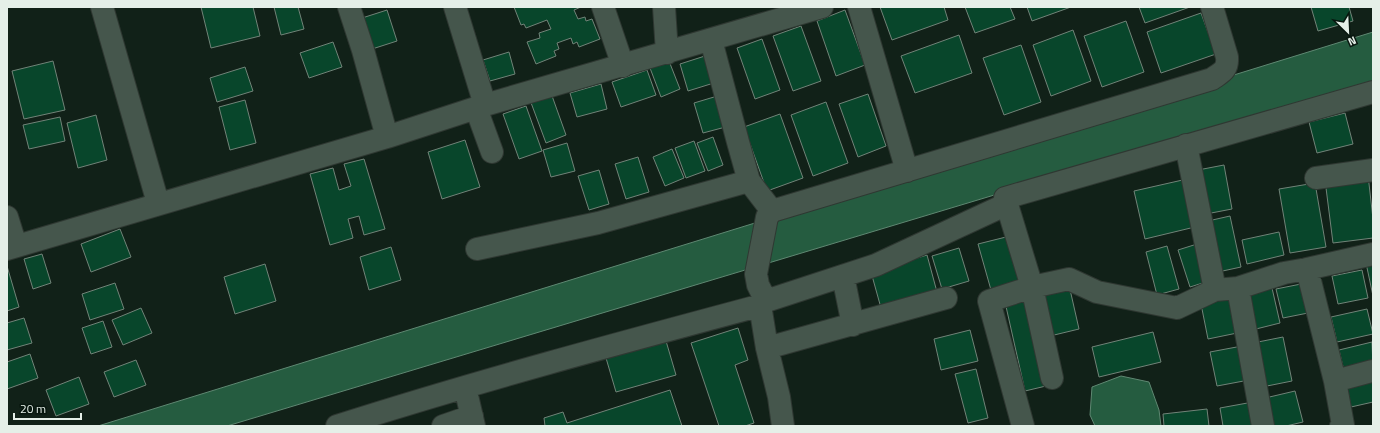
<svg xmlns="http://www.w3.org/2000/svg" width="1380" height="433" font-family="'Titillium Web',sans-serif">
<style>
.water{fill:#255c40;stroke:#5f8872}
.building{fill:#08462b;stroke:#718378}
.lines{fill:none;stroke-linecap:round;stroke-linejoin:round}
.minor-casing{stroke:#2f3832;stroke-width:24}
.minor{stroke:#45564c;stroke-width:22}
</style>
<rect width="100%" height="100%" fill="#112118"/>
<!-- water -->
<path class="water" d="M1373,32V81L227,426H98Z
M1121,376L1149,382L1159,410L1161,426H1095L1090,415L1092,387Z"/>
<!-- building -->
<path class="building" d="M201,7H253L260,36L211,48Z
M274,7H298L304,29L281,35Z
M514,7H581L574,10L578,19L585,17L586,21L592,19L600,39L579,47L577,42L573,44L571,38L557,43L559,49L554,51L556,56L536,64L527,42L540,38L539,33L551,29L547,20L526,28L524,24L521,25Z
M880,7H944L948,20L892,40Z
M965,7H1010L1015,19L975,33Z
M1027,7H1071L1032,21Z
M1139,7H1190L1145,23Z
M1311,7H1349L1353,21L1318,31Z
M387,10L397,41L369,50L359,19Z
M845,10L865,65L836,76L817,21Z
M1201,13L1216,54L1161,73L1147,32Z
M1126,21L1144,72L1102,87L1084,36Z
M801,26L821,81L793,91L773,36Z
M1073,30L1091,81L1051,96L1033,45Z
M959,35L972,73L915,93L901,56Z
M762,39L780,90L755,99L737,48Z
M333,42L342,67L309,78L300,53Z
M1021,45L1041,102L1004,115L983,58Z
M509,52L515,74L490,81L483,60Z
M708,55L717,82L688,91L680,64Z
M53,61L65,110L24,119L12,71Z
M669,61L680,89L661,97L650,68Z
M245,67L253,91L217,102L210,78Z
M647,70L656,95L621,107L612,82Z
M601,84L607,109L577,117L570,93Z
M551,93L566,135L546,143L530,100Z
M724,94L733,125L703,133L694,103Z
M868,94L886,146L858,157L839,104Z
M245,100L256,143L230,150L219,107Z
M826,102L848,163L813,176L791,115Z
M526,106L542,151L519,159L503,114Z
M1345,113L1353,144L1317,153L1309,122Z
M780,114L803,178L767,191L744,127Z
M96,115L107,160L78,168L67,123Z
M60,117L65,141L29,149L23,125Z
M713,137L723,165L708,171L697,143Z
M465,140L480,187L442,199L428,152Z
M694,141L705,171L686,178L675,148Z
M567,143L575,171L551,177L543,150Z
M672,149L684,178L665,186L653,157Z
M638,157L649,192L626,199L615,164Z
M364,159L385,229L364,235L359,216L348,219L353,238L330,245L310,174L333,168L339,190L351,186L344,164Z
M1224,165L1232,209L1206,214L1198,170Z
M599,170L609,204L589,210L578,176Z
M1368,175L1373,219V238L1333,243L1325,180Z
M1187,179L1199,226L1145,239L1134,191Z
M1315,183L1326,247L1290,253L1279,189Z
M1230,216L1241,267L1218,272L1208,221Z
M120,229L131,257L91,272L81,244Z
M1279,232L1284,255L1247,264L1242,240Z
M1010,236L1022,282L991,290L978,244Z
M1197,244L1209,281L1190,287L1178,250Z
M1167,246L1179,289L1157,295L1146,252Z
M391,247L401,280L369,290L360,257Z
M959,248L969,281L942,289L932,256Z
M42,254L51,283L33,289L24,259Z
M927,255L937,292L881,308L871,272Z
M1373,261V296L1366,263Z
M265,264L276,301L235,314L224,277Z
M7,266L19,307L7,311Z
M1362,270L1368,298L1338,304L1332,276Z
M115,283L124,309L90,320L82,294Z
M1306,283L1313,312L1283,318L1276,289Z
M1069,285L1079,329L1050,336L1040,291Z
M1272,288L1280,323L1252,330L1243,295Z
M1026,297L1046,386L1025,391L1005,302Z
M1235,297L1242,332L1208,339L1201,304Z
M141,308L152,333L123,345L112,320Z
M1367,309L1373,334L1337,342L1331,317Z
M24,318L32,343L7,350V323Z
M103,321L112,347L91,354L82,328Z
M738,328L748,360L735,365L754,423L745,426H719L691,343Z
M970,330L978,361L941,370L934,339Z
M1153,332L1161,362L1099,377L1092,347Z
M1283,337L1292,381L1262,387L1253,343Z
M666,341L676,375L616,392L606,358Z
M1372,342L1373,368L1345,375L1339,350Z
M1242,346L1249,380L1217,386L1210,352Z
M30,354L38,378L7,389V362Z
M136,360L146,385L114,397L104,372Z
M976,369L988,418L968,423L955,374Z
M79,377L89,404L56,416L46,390Z
M1373,377V402L1351,407L1346,383Z
M670,390L682,426H545L544,418L563,412L567,423Z
M1295,391L1303,422L1286,426H1267L1261,399Z
M1253,402L1257,426H1223L1220,408Z
M1207,409L1209,426H1164L1163,414Z"/>
<g class="lines">
<defs>
<path id="minor" d="M102,7L158,203
M349,7L363,50L387,137
M455,7L485,105
M603,7L623,66
M664,7L667,53
M859,7L907,171
M711,40L738,142L749,181L772,211
M476,108L492,152
M1186,145L1215,290
M1316,178L1373,170
M7,217L16,246
M7,249L387,137L485,105L822,7
M477,249L598,223L749,181
M1307,269L1335,381L1343,425L1341,426
M843,276L853,325
M1238,288L1263,426
M766,301L758,285L756,274L767,217L772,211L1212,79C1222,72 1228,70 1227,57L1212,7
M767,348L946,298
M1052,378L1032,287L1005,198L1373,92
M1335,381L1372,371
M465,387L474,426
M337,426C478,381 620,343 762,305
M443,426L472,416
M783,426L779,397L767,348L761,311L762,305L766,301L876,265L1007,204
M1023,426L989,301L1032,287L1069,279L1097,292L1177,308L1215,290L1238,288L1284,273L1307,269L1373,254"/>
</defs>
<!-- minor casing -->
<use href="#minor" class="minor-casing"/>
<!-- minor -->
<use href="#minor" class="minor"/>
</g>
<!-- border -->
<rect width="1380" height="433" fill="none" stroke="#e5efe8" stroke-width="16"/>
<!-- north arrow -->
<g transform="translate(1348 32) rotate(156)" stroke="#08170f" stroke-width="3" paint-order="stroke">
<path d="M0-3L7 15L0 10L-7 15Z" fill="#e5efe8"/>
<text y="-6" font-size="11" font-weight="bold" text-anchor="middle" fill="#e5efe8">N</text>
</g>
<!-- scale -->
<path d="M14 413v6h67v-6" fill="none" stroke="#e5efe8" stroke-width="2"/>
<text x="20" y="413" font-size="12" fill="#e5efe8" stroke="#08170f" stroke-width="3" paint-order="stroke">20 m</text>
</svg>
